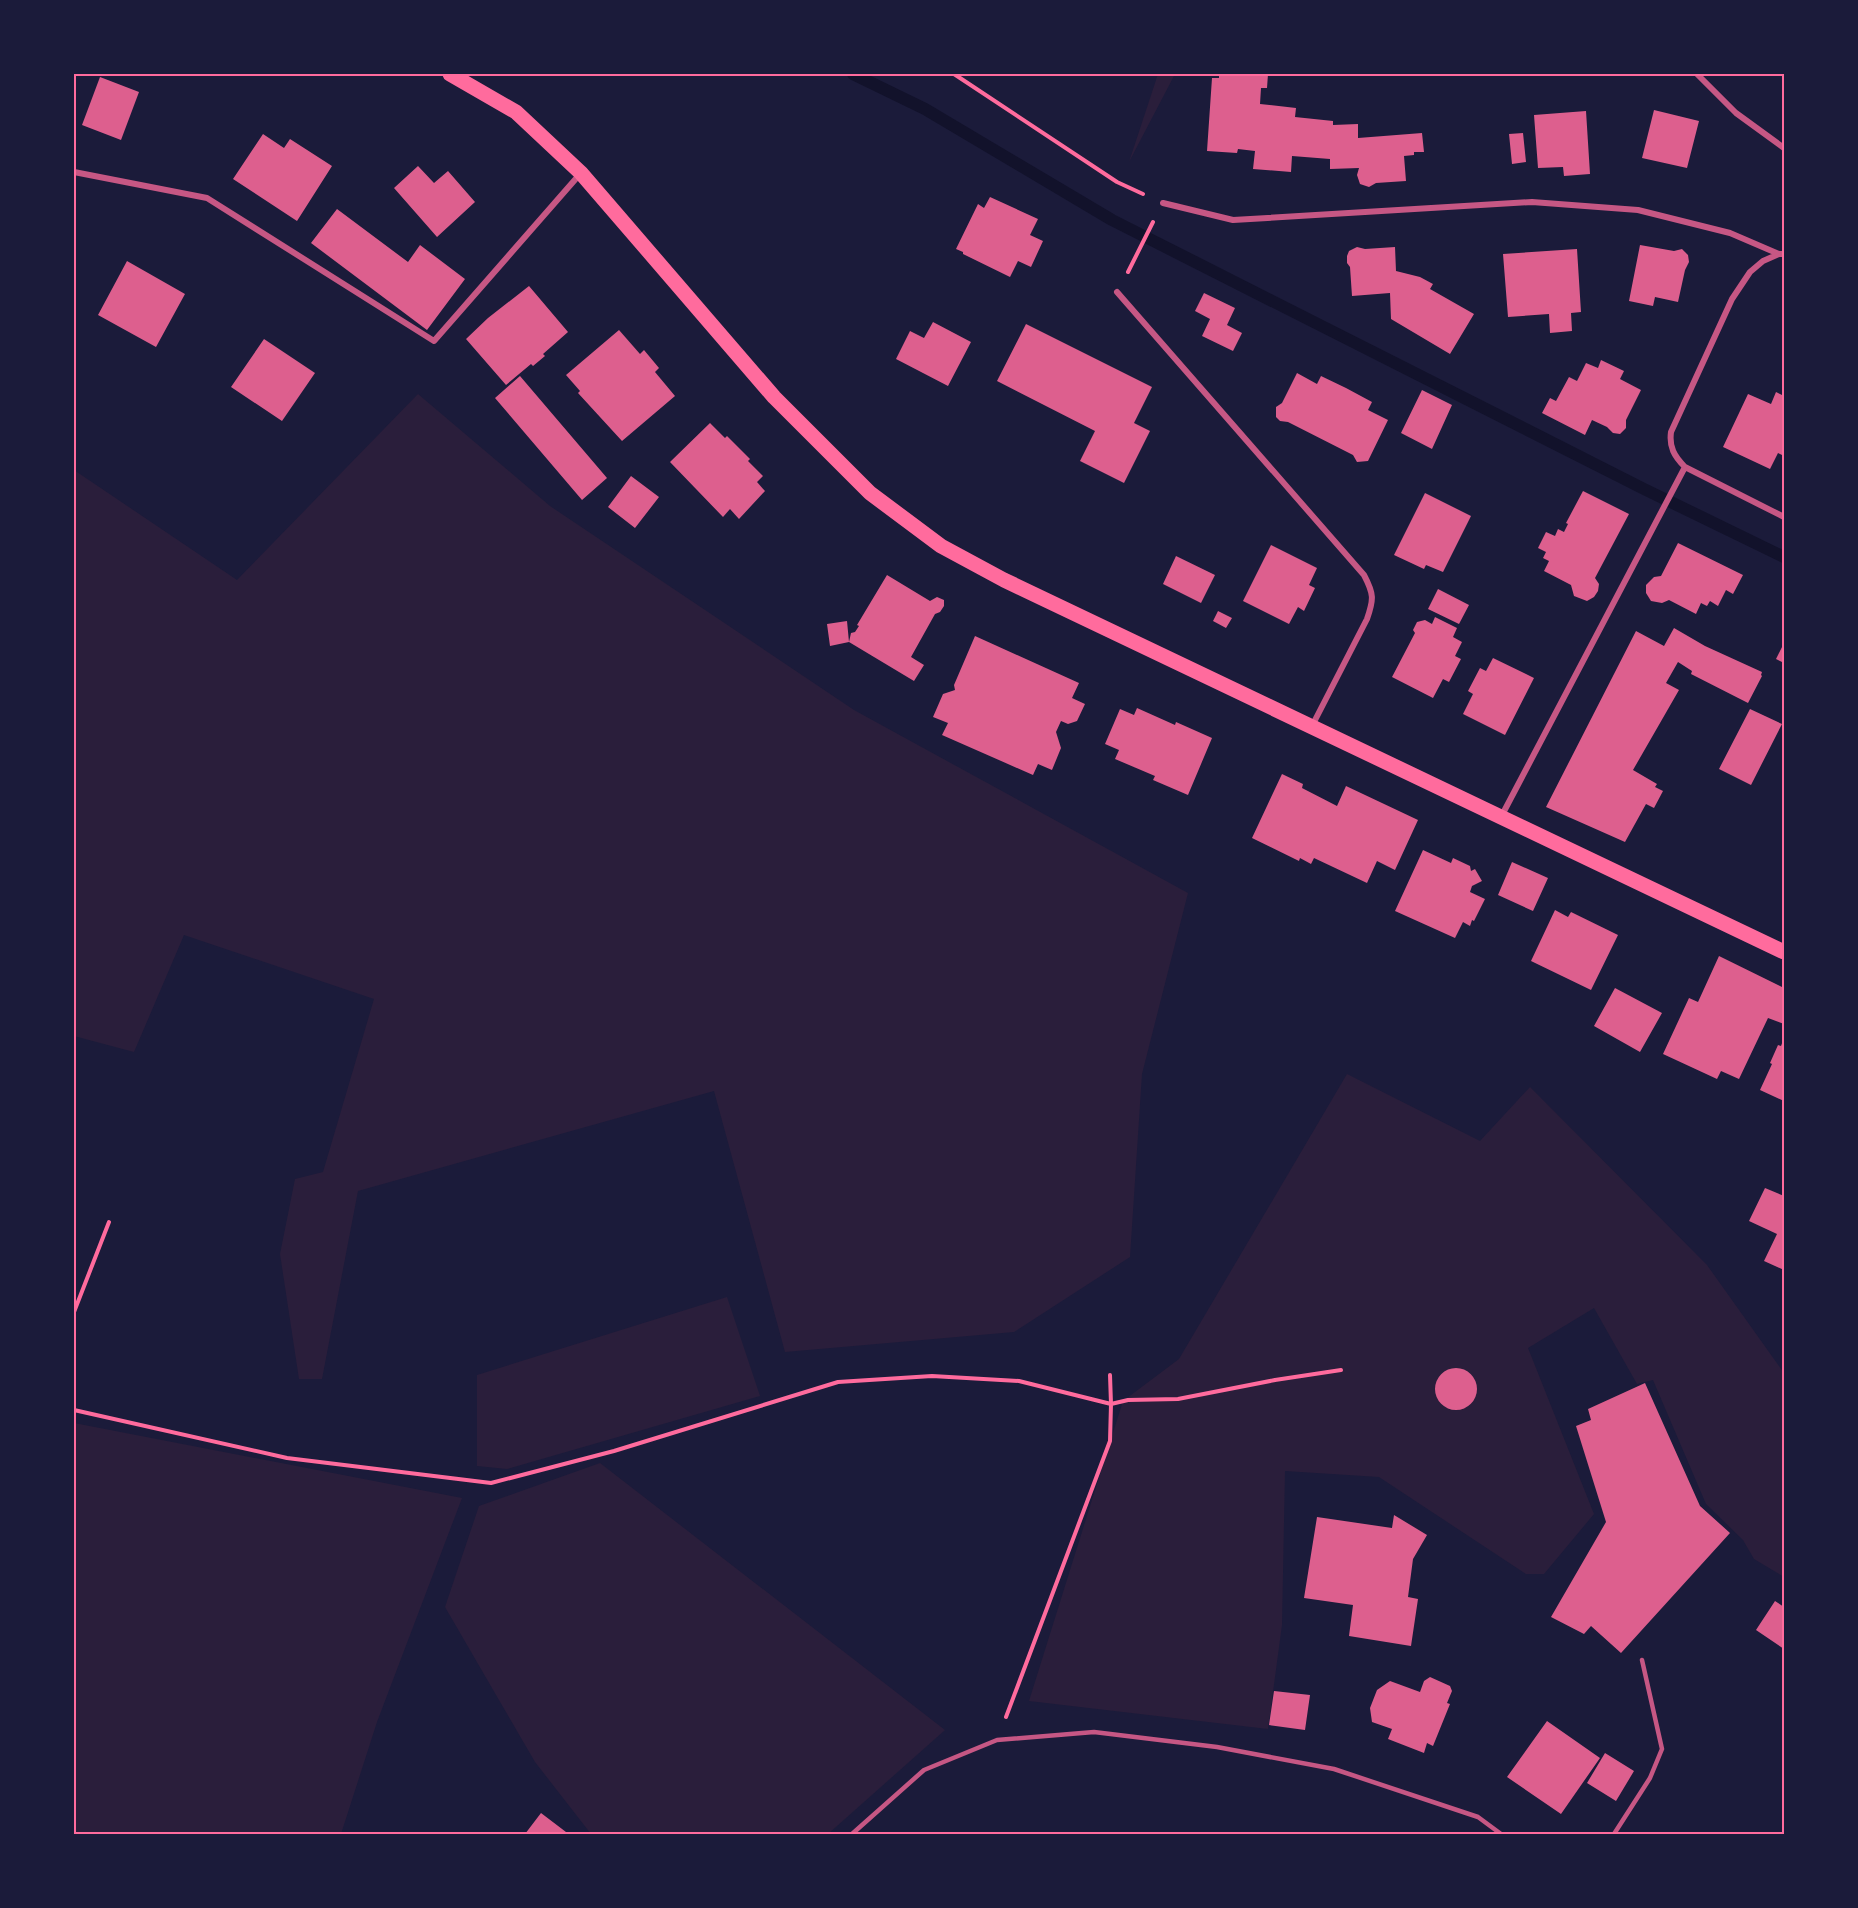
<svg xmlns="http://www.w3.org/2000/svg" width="1858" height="1908" font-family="Figtree,sans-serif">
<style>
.green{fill:#2a1e3b}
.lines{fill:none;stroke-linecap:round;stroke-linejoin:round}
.stream{stroke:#12122b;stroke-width:12}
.building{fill:#dd5f8e}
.path{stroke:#ff6b9d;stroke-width:4}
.service{stroke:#c65784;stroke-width:4.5}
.minor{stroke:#c65784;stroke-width:6}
.primary{stroke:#ff6b9d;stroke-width:15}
.neatline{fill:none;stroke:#ff6b9d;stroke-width:2}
</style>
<rect width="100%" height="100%" fill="#1b1b3a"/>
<!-- green -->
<path class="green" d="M1158,74H1175L1129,162Z
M418,394L550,506L854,710L1188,893L1142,1074L1130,1257L1014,1332L785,1352L714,1091L358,1191L322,1379H299L280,1254L295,1179L323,1172L374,999L184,935L134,1052L74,1036V470L237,580Z
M1347,1074L1480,1141L1530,1087L1707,1265L1784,1373V1577L1754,1559L1743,1540L1706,1504L1653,1380L1637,1384L1594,1308L1528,1348L1594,1514L1544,1574H1526L1379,1477L1285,1471L1282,1625L1268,1729L1029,1701L1123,1401L1179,1359Z
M727,1297L760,1396L507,1469L477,1466V1375Z
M74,1423L462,1498L377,1722L341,1834H74Z
M600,1463L945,1730L828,1834H591L535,1762L445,1607L479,1506Z"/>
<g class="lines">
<!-- stream -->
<path class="stream" d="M853,74L925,109L1112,220L1644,489L1784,557"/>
</g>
<!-- building -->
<path class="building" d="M1219,74H1268L1267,88H1261L1260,104L1296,108L1295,117L1333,121V125L1358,124V138L1422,133L1424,152H1414V155L1404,156L1406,181L1376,183L1369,187L1360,184L1357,175L1359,168L1330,169V159L1292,156L1291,172L1253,169L1255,151L1238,149L1237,153L1207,151L1212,78H1219Z
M100,77L139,92L121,140L82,125Z
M1654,110L1699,121L1687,168L1642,158Z
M1586,111L1590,174L1564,176L1563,167L1538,168L1534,115Z
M1523,133L1526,162L1512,164L1509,134Z
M263,134L284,148L290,139L332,166L297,221L233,179Z
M418,166L434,183L448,171L475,202L437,237L394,188Z
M990,197L1038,219L1030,235L1043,241L1031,267L1018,261L1010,277L963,254V252L956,249L978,204L984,208Z
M337,209L408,262L420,245L465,279L427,330L311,243Z
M1640,245L1674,251L1682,249L1688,255L1689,262L1685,270L1678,302L1655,297L1653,306L1629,301Z
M1357,247L1365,249L1395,247L1396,271L1420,277L1433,284L1430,289L1474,314L1450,354L1391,319L1390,293L1352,296L1350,267L1347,263V256L1349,251Z
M1577,249L1581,312L1571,313L1572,331L1550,333L1549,314L1508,317L1503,254Z
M127,261L185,294L156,347L98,315Z
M529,286L568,332L543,354L545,356L533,366L531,364L506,385L466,339L488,318Z
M1204,293L1235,308L1227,325L1242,333L1233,351L1202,336L1210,319L1195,311Z
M933,322L971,342L948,386L896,359L910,331L924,338Z
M1026,324L1152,387L1134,423L1150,431L1124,483L1080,461L1095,431L997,381Z
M619,330L640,354L644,350L659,368L655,372L675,396L622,441L578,393L580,391L566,375Z
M264,339L315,373L282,421L231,387Z
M1601,360L1624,371L1620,379L1641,390L1626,420V428L1620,434L1613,433L1607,427L1592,420L1585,435L1542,413L1550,398L1556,401L1569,377L1577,381L1586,363L1598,368Z
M1297,373L1317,384L1321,376L1346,388L1372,402L1368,410L1388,420L1368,461L1357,462L1353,455L1288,422L1280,421L1276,417V407L1282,403Z
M520,376L607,478L582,500L495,398Z
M1422,390L1452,405L1432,449L1401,433Z
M1776,392L1784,396V456L1778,453L1770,469L1723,447L1748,394L1771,404Z
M710,423L725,438L727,436L750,459L748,461L763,476L757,482L765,491L739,519L730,509L723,517L670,462Z
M631,476L659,497L635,528L608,507Z
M1583,491L1629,514L1595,578L1599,584L1598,591L1594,597L1587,601L1574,596L1571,585L1544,571L1549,561L1543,558L1546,552L1538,548L1546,532L1555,536L1558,529L1564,532L1568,524L1566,523Z
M1425,493L1471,516L1443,572L1426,565L1424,569L1394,555Z
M1678,543L1743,575L1733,594L1726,590L1718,606L1710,601L1707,606L1701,603L1696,614L1669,600L1662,603L1651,601L1646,593V585L1654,577L1661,576Z
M1271,545L1317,568L1309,585L1315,588L1304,611L1298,607L1289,624L1243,601Z
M1176,556L1215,575L1201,603L1163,584Z
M887,575L930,601L937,597L944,600V606L940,612L935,614L911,657L924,665L914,681L849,642L830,646L827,624L847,621L849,642L851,633L855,632L859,626L857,625Z
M1438,589L1469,605L1459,624L1428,609Z
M1218,611L1232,618L1226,628L1213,621Z
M1435,617L1457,628L1453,637L1462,642L1455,656L1461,659L1449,682L1443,679L1433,698L1392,677L1415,633L1413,630L1417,622L1425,620L1432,624Z
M1674,628L1705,646L1762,672L1761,675L1762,676L1748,703L1691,674L1692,671L1678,662L1666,683L1679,690L1633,770L1657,784L1655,787L1663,791L1654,808L1646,804L1625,842L1546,807L1636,631L1664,646Z
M975,636L1079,683L1072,698L1085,704L1077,721L1068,724L1061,721L1056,732L1061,748L1052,770L1038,764L1033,775L942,735L948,723L933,717L943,694L955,690L954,685Z
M1784,643V663L1776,659Z
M1493,658L1534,678L1505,735L1463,714L1473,694L1468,691L1480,668L1486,671Z
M1137,708L1175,725L1176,722L1212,738L1188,795L1153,780L1155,776L1115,759L1119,750L1105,744L1120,709L1134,715Z
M1750,709L1782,724L1751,785L1719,769Z
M1282,774L1303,784L1302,788L1337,806L1346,786L1418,820L1395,870L1377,861L1367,883L1314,858L1311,864L1300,858L1299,861L1252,838Z
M1423,850L1451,863L1453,858L1470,866L1471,871L1475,869L1482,881L1472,886L1470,892L1485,899L1474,921L1472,920L1470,926L1463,922L1455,938L1395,911Z
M1512,862L1548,878L1533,911L1498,895Z
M1555,910L1568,917L1571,912L1618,935L1591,990L1531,961Z
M1719,956L1784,988V1024L1768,1018L1739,1079L1721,1071L1717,1079L1663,1054L1689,998L1698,1002Z
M1615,988L1662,1013L1640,1052L1594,1026Z
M1784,1038V1101L1760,1090L1772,1064L1770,1063L1778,1045L1781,1046Z
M1765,1188L1784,1196V1270L1764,1261L1777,1234L1749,1221Z
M1435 1389a21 21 0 1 1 42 0a21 21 0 1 1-42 0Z
M1645,1383L1700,1506L1730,1533L1621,1653L1591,1626L1584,1634L1551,1617L1606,1522L1576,1426L1591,1420L1588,1409Z
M1394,1515L1427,1535L1413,1559L1408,1597L1418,1599L1411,1646L1349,1636L1353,1605L1304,1598L1317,1517L1392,1528Z
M1775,1601L1784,1607V1649L1756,1630Z
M1430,1677L1450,1686L1452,1691L1447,1703L1450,1704L1433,1746L1427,1743L1424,1753L1388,1739L1392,1729L1372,1722L1370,1708L1377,1690L1390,1681L1420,1692L1424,1681Z
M1274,1691L1310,1695L1305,1730L1269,1725Z
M1547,1721L1600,1758L1561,1814L1507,1777Z
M1605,1753L1634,1771L1616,1801L1587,1783Z
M541,1813L566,1832L564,1834H525Z"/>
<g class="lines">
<!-- path -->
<path class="path" d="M954,74L1117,182L1143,194
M1128,272L1153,222
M74,1312L109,1222
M1110,1375L1111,1404L1128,1400L1178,1399L1275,1380L1341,1370
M74,1410L287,1458L491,1483L614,1451L838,1382L932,1376L1019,1381L1111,1404L1110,1441L1006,1717"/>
<!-- service -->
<path class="service" d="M852,1834L924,1770L997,1740L1094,1732L1217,1747L1334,1769L1478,1817L1501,1834
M1614,1834L1650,1778L1662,1749L1642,1660"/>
<!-- minor -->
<path class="minor" d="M1697,74L1736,113L1784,148
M74,172L207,198L434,341L580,174
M1163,203L1233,220L1532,202L1638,210L1730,233L1779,254
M1784,254H1779L1763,261L1750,272L1732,299L1671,432C1669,447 1674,456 1685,467L1784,517
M1117,292L1364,575C1374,594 1374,599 1367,619L1312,726
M1501,817L1685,467"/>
<!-- primary -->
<path class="primary" d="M450,74L516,112L581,173L774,397L870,493L941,546L1004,580L1784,952"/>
</g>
<!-- border -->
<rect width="1858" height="1908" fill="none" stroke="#1b1b3a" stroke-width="150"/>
<rect x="75" y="75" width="1708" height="1758" class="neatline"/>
</svg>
